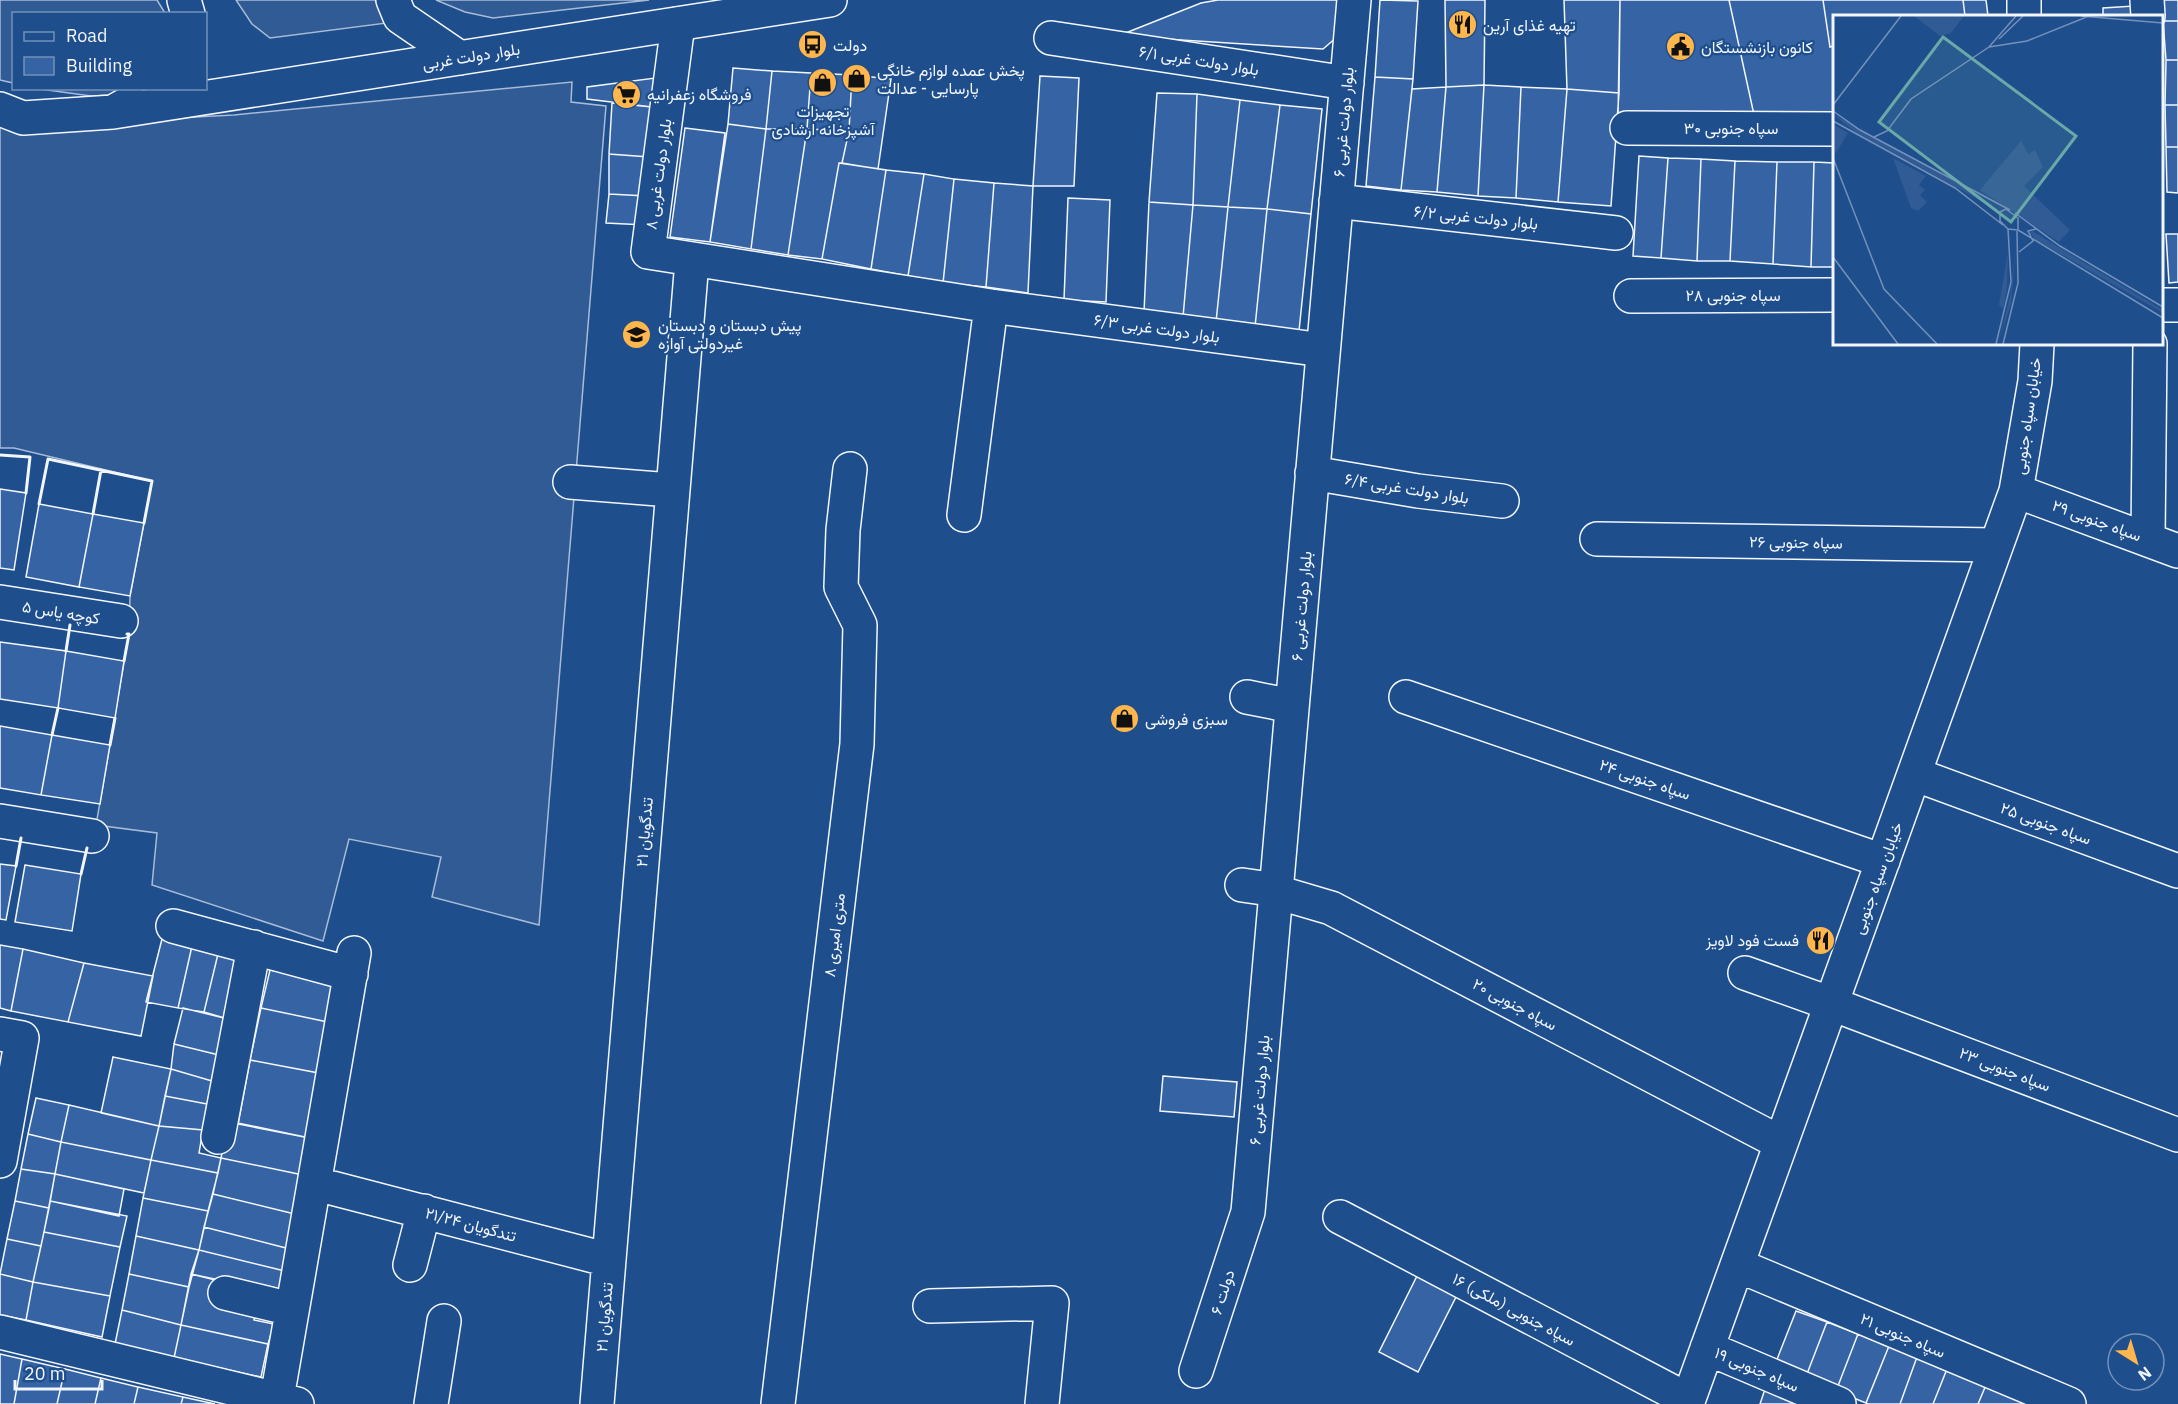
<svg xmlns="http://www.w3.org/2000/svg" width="2178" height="1404" font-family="'IBM Plex Sans',Vazirmatn,sans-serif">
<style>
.built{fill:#305b95;stroke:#a8bbd7;stroke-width:1.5}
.building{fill:#3563a3;stroke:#f2f6ff;stroke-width:1.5}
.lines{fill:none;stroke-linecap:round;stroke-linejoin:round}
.minor-casing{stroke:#f2f6ff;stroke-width:36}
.major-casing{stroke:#f2f6ff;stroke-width:36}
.minor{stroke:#1f4e8c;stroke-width:33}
.major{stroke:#1f4e8c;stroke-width:33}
.wall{stroke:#f2f6ff;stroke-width:3}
.labels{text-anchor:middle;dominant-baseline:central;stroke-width:4.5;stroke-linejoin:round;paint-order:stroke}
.poi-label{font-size:16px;fill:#f2f6ff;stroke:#1f4e8c;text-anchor:start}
.street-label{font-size:16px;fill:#f2f6ff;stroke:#1f4e8c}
.inset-road{fill:none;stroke:#7391ba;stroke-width:1.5}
.view{fill:#6aa9a8;fill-opacity:0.15;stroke:#6aa9a8;stroke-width:3}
.inset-edge{fill:none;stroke:#f2f6ff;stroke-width:3}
</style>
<rect width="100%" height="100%" fill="#1f4e8c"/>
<!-- built -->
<path class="built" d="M0,0H157L165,13L14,14L13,83L0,80Z
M236,0H375L387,23L270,38L252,24Z
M436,0H649L493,18L465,12Z
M572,82L571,102L606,106L539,925L432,897L441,857L349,839L323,941L152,885L157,833L96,825L129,634L130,596L152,481L14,448H0V127L234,115Z
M40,89H135L115,95L91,96Z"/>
<!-- building -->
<path class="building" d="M1218,0H1338L1337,37L1323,49L1118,36L1201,3Z
M1380,0L1418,1L1413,79L1375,77Z
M1445,0H1485L1484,85L1446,87Z
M1564,0H1620L1619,93L1567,89Z
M1620,0H1729L1756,124L1618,118Z
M1729,0H1986L1988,16H1834V123L1756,124Z
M1823,0H1963L1965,16H1834V46L1830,47Z
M2163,0H2178V21H2163Z
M2134,6V16H2103V8Z
M2163,21H2178V60H2166Z
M2166,60H2178V105H2165Z
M733,68L772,71L766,129L728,124Z
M772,71L811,73L807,129H766Z
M811,73L852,75L849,131L807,129Z
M852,75L891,79L878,169L842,163L849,131Z
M1040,76L1079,78L1074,186H1033Z
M1375,77L1413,79L1401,190L1366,186Z
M655,78L652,107L587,99V87Z
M1484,85L1478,196L1437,192L1446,87Z
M1484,85L1521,87L1516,198L1478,196Z
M1446,87L1437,192L1401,190L1412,89Z
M1521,87L1567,89L1558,202L1516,198Z
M1567,89L1619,93L1611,206L1558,202Z
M1157,93L1197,94L1193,205L1149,202Z
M1197,94L1240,100L1228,207L1193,205Z
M1240,100L1280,105L1267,209L1228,207Z
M612,103L652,107L649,157L609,154Z
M1280,105L1322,109L1311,214L1267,209Z
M2165,105H2178V147H2166Z
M728,124L766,129L751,249L710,242Z
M685,128L725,133L710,242L670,237Z
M766,129H807L788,255L751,249Z
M807,129L849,131L842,163H839L822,259L788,255Z
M2166,147H2178V193L2167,192Z
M609,154L649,157L646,196L609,194Z
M1639,156L1668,158L1661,258L1633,256Z
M1668,158L1701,159L1697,261L1661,258Z
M1701,159L1735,161L1730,261H1697Z
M1735,161L1777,162L1773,264L1730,261Z
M1777,162H1814L1811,267L1773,264Z
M1814,162L1834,163V267H1811Z
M839,163L886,170L871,269L822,259Z
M886,170L924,174L908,276L871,269Z
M924,174L954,179L943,283L908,276Z
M954,179L994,183L986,287L943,283Z
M994,183L1033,186L1028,293L986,287Z
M609,194L646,196L645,225L606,223Z
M1068,198L1110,200L1106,302L1064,300Z
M1149,202L1193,205L1183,317L1144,312Z
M1193,205L1228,207L1216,322L1183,317Z
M1228,207L1267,209L1255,327L1216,322Z
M1267,209L1311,214L1299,331L1255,327Z
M2166,234H2178V282L2169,283Z
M0,489L26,493L14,570L0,568Z
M39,504L93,514L79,587L26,577Z
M93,514L144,523L130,596L79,587Z
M0,642L66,651L58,708L0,699Z
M66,651L124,661L115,718L58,708Z
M0,726L52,735L41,795L0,788Z
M52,735L110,745L100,804L41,795Z
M0,864L16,866L6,920L0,919Z
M25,865L81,874L72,931L15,922Z
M162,939L192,946L178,1008L146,1002Z
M0,945L23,949L11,1011L0,1008Z
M192,946L218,954L204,1012L178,1008Z
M23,949L84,963L68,1022L11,1011Z
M218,954L242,960L228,1019L204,1012Z
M84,963L153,976L141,1036L68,1022Z
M270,970L335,982L328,1022L261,1008Z
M183,1008L228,1019L219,1055L174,1044Z
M261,1008L328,1022L319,1073L250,1060Z
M174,1044L219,1055L212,1081L171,1069Z
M113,1057L171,1069L159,1126L101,1113Z
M250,1060L319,1073L315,1139L238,1124Z
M171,1069L212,1081L207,1104L165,1096Z
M1163,1076L1237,1082L1234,1117L1160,1111Z
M165,1096L207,1104L203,1130L159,1126Z
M36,1098L69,1105L61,1142L28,1134Z
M69,1105L159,1126L151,1160L61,1142Z
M228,1121L315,1139L308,1176L221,1158Z
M159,1126L203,1130L199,1153L221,1158L218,1173L151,1160Z
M28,1134L61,1142L55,1174L21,1169Z
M61,1142L151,1160L144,1193L55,1174Z
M221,1158L308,1176L299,1215L213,1194Z
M151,1160L218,1173L208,1211L143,1198Z
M21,1169L55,1174L49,1208L15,1201Z
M55,1174L124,1189L119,1216L50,1201Z
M213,1194L299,1215L290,1249L204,1227Z
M143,1198L208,1211L199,1250L136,1236Z
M15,1201L49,1208L41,1246L7,1239Z
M50,1201L127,1216L120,1247L44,1232Z
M204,1227L290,1249L285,1271L199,1250Z
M44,1232L120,1247L110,1296L33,1282Z
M136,1236L199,1250L189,1287L129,1274Z
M7,1239L41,1246L33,1282L0,1274Z
M199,1250L285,1271L279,1296L191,1274Z
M0,1274L33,1282L26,1320L0,1315Z
M129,1274L189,1287L181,1325L122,1310Z
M191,1274L219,1280L257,1306L254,1320L274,1324L268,1344L181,1325Z
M1418,1274L1458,1293L1418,1372L1379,1352Z
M33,1282L110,1296L102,1337L26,1320Z
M122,1310L181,1325L174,1358L115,1344Z
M1796,1311L1827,1322L1805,1379L1774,1367Z
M1827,1322L1858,1334L1836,1391L1805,1379Z
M181,1325L268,1344L261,1377L174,1358Z
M1858,1334L1889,1346L1866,1403L1836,1391Z
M1889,1346L1917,1357L1900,1404H1868L1866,1403Z
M0,1354L22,1359L14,1404H0Z
M1917,1357L1947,1369L1933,1404H1900Z
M22,1359L65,1369L57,1404H14Z
M65,1369L101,1378L95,1404H57Z
M1947,1369L1986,1385L1978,1404H1933Z
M101,1378L138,1387L134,1404H95Z
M1986,1385L2023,1400L2021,1404H1978Z
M138,1387L183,1397L181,1404H134Z
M1765,1389L1797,1404H1760Z
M183,1397L215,1404H181Z"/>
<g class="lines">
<defs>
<path id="minor" d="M2024,0V16
M2147,0L2148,16
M678,24L648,252L991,306L1323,350
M1051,38L1347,83
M1627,128L1834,129
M1336,201L1616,233
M1631,296L1834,295
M2162,305H2178
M1312,473L1418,491L1502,501
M570,482L671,490
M2016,491L2178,551
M964,515L991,306
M1597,539L1996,545
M2148,539L2150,344
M0,602L121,621
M1247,697L1292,706
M1406,697L1883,861
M1914,774L2178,871
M0,821L92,836
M1242,885L1263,888L1331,908L1781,1143
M173,926L351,974
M1745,973L1832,1004L2178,1135
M0,1034L22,1038L0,1161
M218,1137L254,947
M332,1188L609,1260
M1340,1217L1688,1400
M410,1265L424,1211
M1737,1265L2069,1404
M225,1293L291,1309
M930,1306L1052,1303L1042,1404
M0,1332L297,1404
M1707,1348L1839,1404
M1196,1371L1248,1212L1354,0
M276,1404L354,953
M431,1404L444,1321
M597,1404L692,261
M778,1404L857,744L860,625L841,587L843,530L850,469
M1687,1404L2016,491L2035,381L2037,344"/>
<path id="major" d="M184,0L188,14
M393,0L400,17L460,58
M0,109L23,118L113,112L131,102
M113,112L830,0"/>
</defs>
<!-- minor casing -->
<use href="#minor" class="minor-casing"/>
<!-- major casing -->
<use href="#major" class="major-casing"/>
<!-- minor -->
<use href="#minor" class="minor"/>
<!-- major -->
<use href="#major" class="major"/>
<!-- wall -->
<path class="wall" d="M0,455L30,457L26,493
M39,504L48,459L152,481L144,523
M93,514L101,470
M66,651L70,625
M124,661L129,634H127
M52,735L58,708
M110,745L115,718
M16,866L21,838
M81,874L87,848"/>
</g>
<!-- icons -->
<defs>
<symbol id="restaurant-disc" viewBox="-11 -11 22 22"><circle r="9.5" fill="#ffb74d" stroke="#1f4e8c"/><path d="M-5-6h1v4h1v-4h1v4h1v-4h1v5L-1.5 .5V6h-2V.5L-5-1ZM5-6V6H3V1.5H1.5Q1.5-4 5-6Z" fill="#111"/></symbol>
<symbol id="bus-disc" viewBox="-11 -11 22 22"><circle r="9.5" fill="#ffb74d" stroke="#1f4e8c"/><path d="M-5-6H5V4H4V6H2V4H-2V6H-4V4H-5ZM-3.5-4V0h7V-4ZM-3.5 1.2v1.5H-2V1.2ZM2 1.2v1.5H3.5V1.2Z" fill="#111"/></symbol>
<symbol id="civic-disc" viewBox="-11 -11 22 22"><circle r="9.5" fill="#ffb74d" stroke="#1f4e8c"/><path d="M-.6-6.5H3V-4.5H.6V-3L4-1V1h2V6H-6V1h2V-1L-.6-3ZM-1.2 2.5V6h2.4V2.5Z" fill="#111"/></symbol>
<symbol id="shop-disc" viewBox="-11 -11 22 22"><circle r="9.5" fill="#ffb74d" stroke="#1f4e8c"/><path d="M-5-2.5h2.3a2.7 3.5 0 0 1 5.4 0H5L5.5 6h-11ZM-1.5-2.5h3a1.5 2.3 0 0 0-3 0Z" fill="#111"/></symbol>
<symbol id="supermarket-disc" viewBox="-11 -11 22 22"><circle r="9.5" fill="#ffb74d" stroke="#1f4e8c"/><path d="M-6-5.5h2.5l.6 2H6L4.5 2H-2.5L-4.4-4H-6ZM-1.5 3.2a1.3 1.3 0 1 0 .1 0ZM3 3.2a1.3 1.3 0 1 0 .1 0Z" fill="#111"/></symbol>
<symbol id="school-disc" viewBox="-11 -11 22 22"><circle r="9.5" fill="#ffb74d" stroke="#1f4e8c"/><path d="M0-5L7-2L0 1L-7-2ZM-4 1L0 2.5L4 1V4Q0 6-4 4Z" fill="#111"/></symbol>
</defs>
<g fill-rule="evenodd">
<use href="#restaurant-disc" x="1446" y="8" width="33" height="33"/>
<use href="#bus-disc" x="796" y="28" width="33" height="33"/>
<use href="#civic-disc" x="1664" y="30" width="33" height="33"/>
<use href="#shop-disc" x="840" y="62" width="33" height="33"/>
<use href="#shop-disc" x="806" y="66" width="33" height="33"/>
<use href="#supermarket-disc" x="610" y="78" width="33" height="33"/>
<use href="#school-disc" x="620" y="318" width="33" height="33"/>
<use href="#shop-disc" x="1108" y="702" width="33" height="33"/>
<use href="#restaurant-disc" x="1804" y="924" width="33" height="33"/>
</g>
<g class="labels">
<!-- poi labels -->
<g class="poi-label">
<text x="1483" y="25">تهیه غذای آرین</text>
<text x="833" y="45">دولت</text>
<text x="1701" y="47">کانون بازنشستگان</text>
<text x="877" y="70">پخش عمده لوازم خانگی<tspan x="877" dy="18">پارسایی - عدالت</tspan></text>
<text x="647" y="94">فروشگاه زعفرانیه</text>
<text x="823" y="111" text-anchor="middle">تجهیزات<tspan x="823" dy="18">آشپزخانه ارشادی</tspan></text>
<text x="658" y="325">پیش دبستان و دبستان<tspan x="658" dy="18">غیردولتی آوازه</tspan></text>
<text x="1145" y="719">سبزی فروشی</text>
<text x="1799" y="940" text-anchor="end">فست فود لاویز</text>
</g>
<!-- street labels -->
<g class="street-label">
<text transform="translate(471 56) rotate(-9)">بلوار دولت غربی</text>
<text transform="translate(1199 60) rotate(9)">بلوار دولت غربی ۶/۱</text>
<text transform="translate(1343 122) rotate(-85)">بلوار دولت غربی ۶</text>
<text x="1731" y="128">۳۰ سپاه جنوبی</text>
<text transform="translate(658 174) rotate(-82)">بلوار دولت غربی ۸</text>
<text transform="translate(1476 217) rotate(6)">بلوار دولت غربی ۶/۲</text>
<text x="1733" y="295">۲۸ سپاه جنوبی</text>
<text transform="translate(1157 328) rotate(8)">بلوار دولت غربی ۶/۳</text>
<text transform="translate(2027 416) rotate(-82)">خیابان سپاه جنوبی</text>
<text transform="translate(1407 488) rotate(9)">بلوار دولت غربی ۶/۴</text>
<text transform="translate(2097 520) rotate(20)">۲۹ سپاه جنوبی</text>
<text transform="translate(1796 542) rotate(1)">۲۶ سپاه جنوبی</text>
<text transform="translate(1301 606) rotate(-85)">بلوار دولت غربی ۶</text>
<text transform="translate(61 612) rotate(9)">کوچه یاس ۵</text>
<text transform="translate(1645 779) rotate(19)">۲۴ سپاه جنوبی</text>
<text transform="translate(2046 823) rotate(20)">۲۵ سپاه جنوبی</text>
<text transform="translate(644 832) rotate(-85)">۲۱ تندگویان</text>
<text transform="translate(1877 878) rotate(-70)">خیابان سپاه جنوبی</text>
<text transform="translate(834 935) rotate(-83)">۸ متری امیری</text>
<text transform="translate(1515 1004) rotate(28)">۲۰ سپاه جنوبی</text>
<text transform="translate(2005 1069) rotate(21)">۲۳ سپاه جنوبی</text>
<text transform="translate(1259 1090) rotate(-85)">بلوار دولت غربی ۶</text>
<text transform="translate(471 1224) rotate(15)">۲۱/۲۴ تندگویان</text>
<text transform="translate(1222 1292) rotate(-72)">۶ دولت</text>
<text transform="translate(1514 1309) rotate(28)">۱۶ سپاه جنوبی (ملکی)</text>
<text transform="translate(604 1317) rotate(-85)">۲۱ تندگویان</text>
<text transform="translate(1903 1335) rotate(23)">۲۱ سپاه جنوبی</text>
<text transform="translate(1757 1369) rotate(23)">۱۹ سپاه جنوبی</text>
</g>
</g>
<!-- overview -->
<g transform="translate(1833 15)">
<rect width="330" height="330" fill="#1f4e8c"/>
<path d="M81,1H131L118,18L107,21ZM0,99L131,172L152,188L22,117ZM0,109L15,118L3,138L0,131ZM188,126L195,139L202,135L210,152L191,171L237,215L226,227L147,175ZM60,143L93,161L86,170L92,175L87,180L94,187L85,196L78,193ZM199,216L330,295V298L203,225L197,218ZM183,229L178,289L165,329L177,281ZM175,237L174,274L170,294L166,290Z" fill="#305b95"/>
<path class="inset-road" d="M248,1L330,8M166,24L190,1M156,32L194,26L256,1M0,90L68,1M0,96L27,115L177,195M0,106L122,173L170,210M41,122L54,116L78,84L156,32L183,1M0,143L51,274L104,329M173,194L185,203V215L175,214L167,206V197ZM182,198L227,231L330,292M185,215L330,303M186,237L200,226L195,216L203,214M0,242L65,329M163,329L178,267L175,214M170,329L185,268L184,216"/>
<path class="view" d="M110,22L243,121L178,207L46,107Z"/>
<rect width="330" height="330" class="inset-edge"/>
</g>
<!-- legend -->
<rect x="12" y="12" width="195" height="78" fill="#1f4e8c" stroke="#7391ba" stroke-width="1.5"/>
<rect x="24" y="32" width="30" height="9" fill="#1f4e8c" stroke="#7391ba" stroke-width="1.5"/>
<text x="66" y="42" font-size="18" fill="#f2f6ff">Road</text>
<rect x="24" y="57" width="30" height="18" fill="#3563a3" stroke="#7391ba" stroke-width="1.5"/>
<text x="66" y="72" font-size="18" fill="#f2f6ff">Building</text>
<!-- north arrow -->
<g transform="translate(2136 1362) rotate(143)"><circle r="28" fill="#1f4e8c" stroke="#7391ba" stroke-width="1.5"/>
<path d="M0-4.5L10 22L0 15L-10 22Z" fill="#ffb74d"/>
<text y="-9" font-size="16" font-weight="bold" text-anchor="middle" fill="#f2f6ff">N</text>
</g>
<!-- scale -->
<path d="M15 1380v9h87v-9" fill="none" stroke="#f2f6ff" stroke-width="3"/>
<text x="24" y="1380" font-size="18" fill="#f2f6ff" stroke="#1f4e8c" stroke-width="4.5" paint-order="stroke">20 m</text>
</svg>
